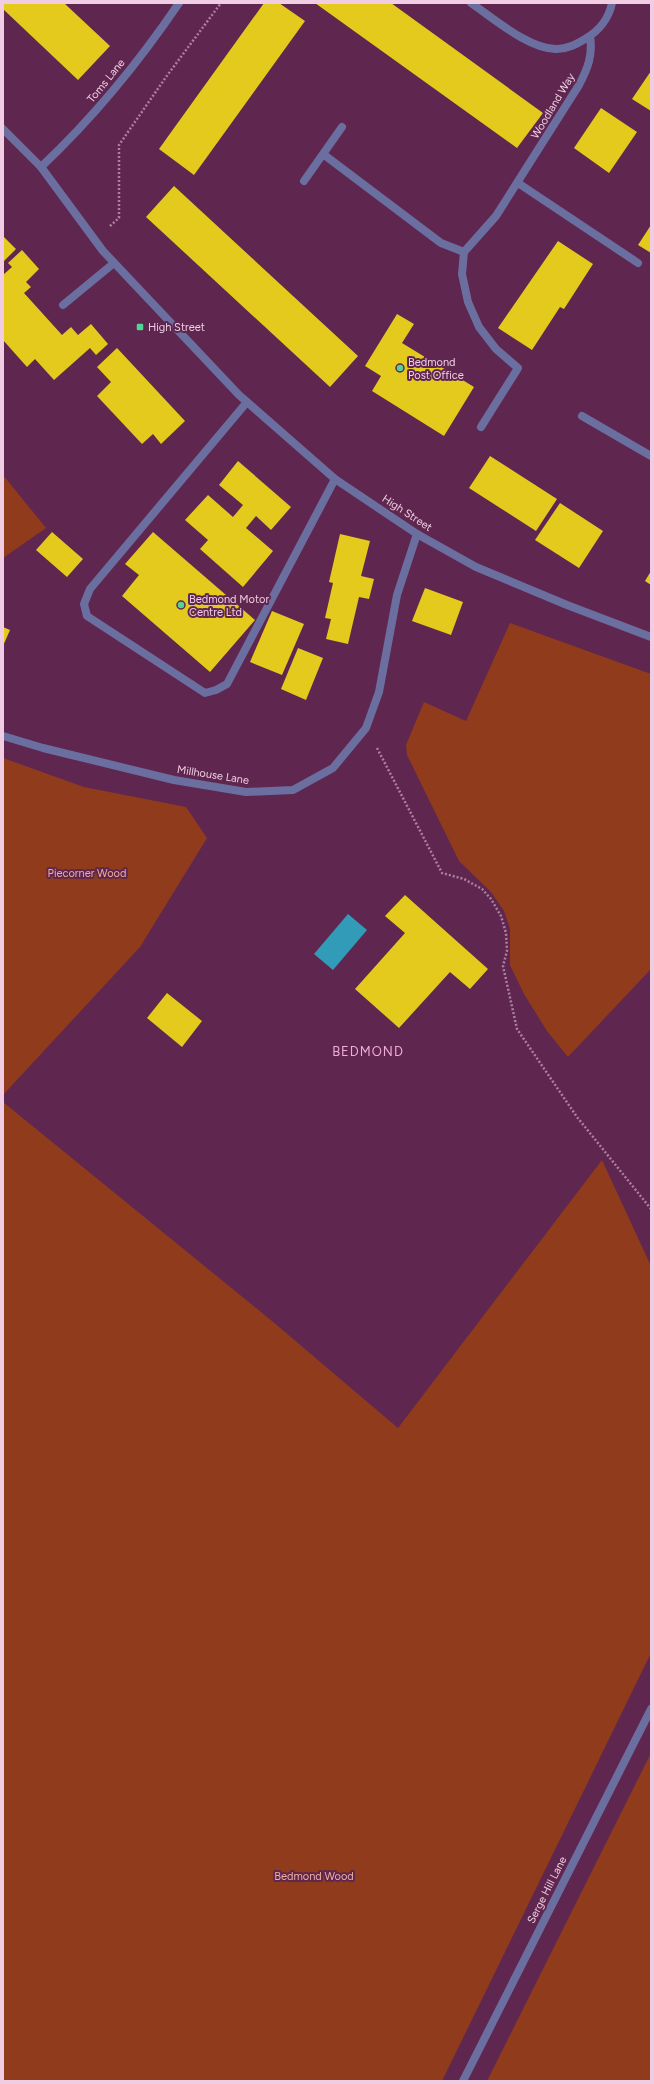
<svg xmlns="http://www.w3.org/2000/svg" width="654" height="2084" font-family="Figtree,sans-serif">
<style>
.green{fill:#8f3b1c}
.water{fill:#329bb7}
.building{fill:#e4ca1c}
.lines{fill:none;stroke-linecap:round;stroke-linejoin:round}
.path{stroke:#ad809e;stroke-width:2.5;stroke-dasharray:2 2;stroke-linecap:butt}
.service{stroke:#6a6fa0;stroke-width:8}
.minor{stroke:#6a6fa0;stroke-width:8}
.tertiary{stroke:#6a6fa0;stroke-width:8}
.poi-dot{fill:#53d396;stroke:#5f274f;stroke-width:1.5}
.labels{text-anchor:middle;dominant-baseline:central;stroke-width:4;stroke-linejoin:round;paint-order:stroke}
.street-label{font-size:11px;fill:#f0cde3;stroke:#5f274f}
.poi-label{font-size:11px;fill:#f0cde3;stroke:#5f274f;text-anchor:start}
.park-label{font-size:11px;fill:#eeaf9a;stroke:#5f274f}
.quarter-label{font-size:13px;letter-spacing:1px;fill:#f0acd9;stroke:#5f274f}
</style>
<rect width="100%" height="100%" fill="#5f274f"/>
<!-- green -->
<path class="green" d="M3,475L46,528L3,558Z
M510,623L651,674V969L568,1057L547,1031L524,994L510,965V929L504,911L491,892L459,861L407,755L406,745L424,702L466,721Z
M3,758L84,787L186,807L207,838L140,947L3,1095Z
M3,1102L272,1321L398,1428L602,1160L651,1266V1653L442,2081H3Z
M651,1753V2081H487Z"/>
<!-- water -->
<path class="water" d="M348,914L367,930L333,970L314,954Z"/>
<!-- building -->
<path class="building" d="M3,3H64L110,46L78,80L3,9Z
M264,3H279L305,21L194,175L159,149Z
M315,3H391L543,113L517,148Z
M651,71V111L632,99Z
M601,108L637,132L609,173L574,148Z
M174,186L358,356L330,387L146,217Z
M651,225V253L638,245Z
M3,236L16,249L3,262Z
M558,241L593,264L564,309L560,307L532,350L498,328Z
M22,250L39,269L26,282L31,287L24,293L62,335L71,327L78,335L91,324L108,344L96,355L90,348L54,380L35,359L27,367L3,340V275L12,267L8,263Z
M397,314L414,324L402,343L474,387L444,436L372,391L381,376L365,366Z
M117,348L185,421L161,444L153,434L142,444L97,396L111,382L97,367Z
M490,456L557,499L536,531L469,488Z
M238,461L291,507L271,530L256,516L246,528L273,551L243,587L200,549L208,540L185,520L208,495L233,517L243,505L219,485Z
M560,503L603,531L579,568L535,540Z
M52,532L83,559L67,577L36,550Z
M153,532L255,620L210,672L122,596L139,575L125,564Z
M340,534L370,541L361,576L374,579L369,599L359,597L348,644L326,639L331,619L325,618L333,583L329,582Z
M651,571V585L645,581Z
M425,588L463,602L451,635L412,621Z
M272,611L304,624L282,675L250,662Z
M3,627L10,630L3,646Z
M298,648L323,658L306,700L281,689Z
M405,895L488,969L470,989L450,972L399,1028L355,989L405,933L385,916Z
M167,993L202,1021L182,1047L147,1018Z"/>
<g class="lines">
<!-- path -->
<path class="path" d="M110,226L119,218V145L166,77L221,3
M377,748L442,873L464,879L482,889L491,899L501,916L506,933L507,951L503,966L517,1029L577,1117L651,1209"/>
<!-- service -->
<path class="service" d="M63,305L114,263
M247,402L90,589L84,604L87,616L205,693L216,690L227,684L335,479"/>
<!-- minor -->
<path class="minor" d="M471,3C493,18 530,50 557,49C568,49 576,44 585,39C599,31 609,18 612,3
M323,154L441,243L464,252
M41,167C94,117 139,62 179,3
M304,181L342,127
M518,183L638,263
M582,416L651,456
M481,427L518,368L496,349L479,327L468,302L462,274L464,252L496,216L579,85C588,68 593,55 590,36
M3,736L43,748L174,780L246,792L293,790L333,768L366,728L379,692L397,595L417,534
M463,2081L651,1709"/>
<!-- tertiary -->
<path class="tertiary" d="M3,129L41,167L103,251L239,395L335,479L417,534L476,567L567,605L651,637"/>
</g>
<!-- markers -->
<g class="poi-dot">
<rect x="136" y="323" width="8" height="8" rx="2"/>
<circle cx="400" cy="368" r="4"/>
<circle cx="181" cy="605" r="4"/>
</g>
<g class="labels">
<!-- street labels -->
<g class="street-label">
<text transform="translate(106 81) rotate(-51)">Toms Lane</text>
<text transform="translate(553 106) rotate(-59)">Woodland Way</text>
<text transform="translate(407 513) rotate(33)">High Street</text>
<text transform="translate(213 775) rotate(9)">Millhouse Lane</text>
<text transform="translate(547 1890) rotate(-63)">Serge Hill Lane</text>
</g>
<!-- poi labels -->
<g class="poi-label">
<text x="148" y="327">High Street</text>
<text x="408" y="362">Bedmond<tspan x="408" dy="13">Post Office</tspan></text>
<text x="189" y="599">Bedmond Motor<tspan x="189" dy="13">Centre Ltd</tspan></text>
</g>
<!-- park labels -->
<g class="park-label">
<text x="87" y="873">Piecorner Wood</text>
<text x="314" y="1876">Bedmond Wood</text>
</g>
<!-- quarter labels -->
<g class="quarter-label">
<text x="368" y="1051">BEDMOND</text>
</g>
</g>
<!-- border -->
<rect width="654" height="2084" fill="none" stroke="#f0cde3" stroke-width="8"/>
</svg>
